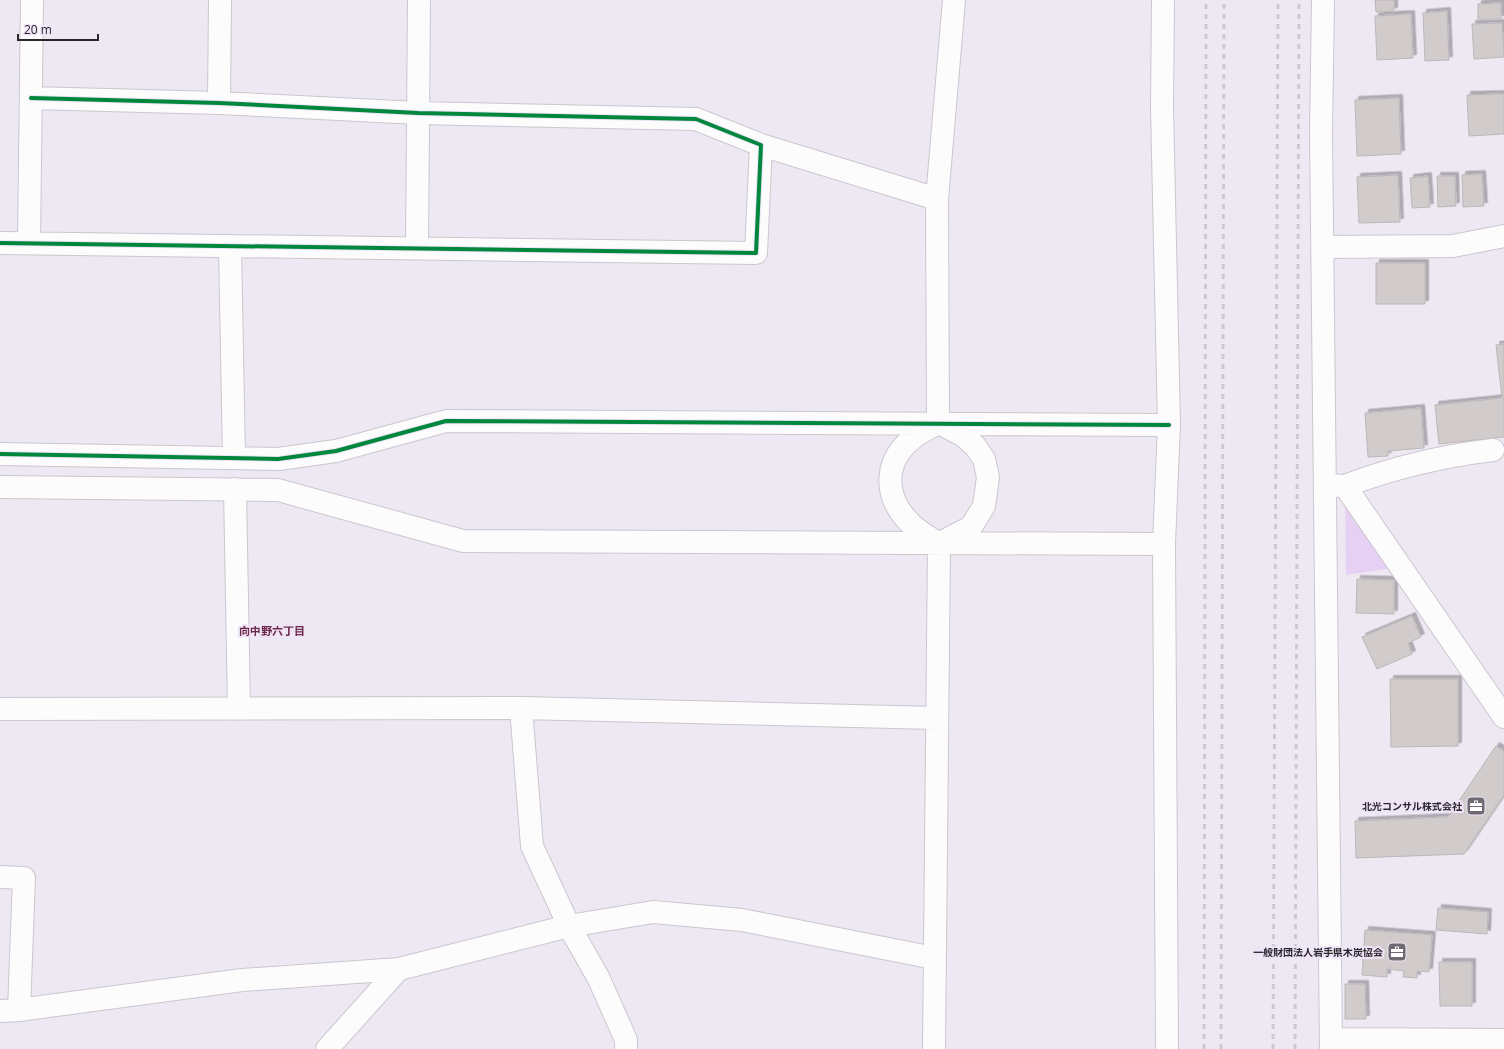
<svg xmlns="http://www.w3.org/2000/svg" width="1504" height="1049" font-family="'Open Sans','Noto Sans JP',sans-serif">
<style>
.green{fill:#e6d1f4}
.building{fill:#d1cbcc;stroke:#bbb6b8;filter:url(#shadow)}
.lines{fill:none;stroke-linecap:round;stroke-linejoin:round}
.minor-casing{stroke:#cbc6cf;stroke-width:24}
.minor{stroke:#fcfcfd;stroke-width:22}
.rail{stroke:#cccacd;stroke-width:3;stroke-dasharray:5 5;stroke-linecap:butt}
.cycleway-casing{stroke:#efe4f7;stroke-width:6}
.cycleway{stroke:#00873e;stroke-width:4}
.labels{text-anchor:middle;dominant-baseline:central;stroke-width:4;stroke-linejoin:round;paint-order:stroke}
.poi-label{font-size:10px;font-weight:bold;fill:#2a262d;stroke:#efe4f7;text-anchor:end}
.neighbourhood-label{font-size:11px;font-weight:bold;fill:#6c2a47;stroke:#efe4f7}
</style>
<defs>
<filter id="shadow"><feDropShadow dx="3.5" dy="-3.5" stdDeviation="0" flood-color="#0004"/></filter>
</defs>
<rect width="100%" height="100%" fill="#eee8f3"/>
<!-- green -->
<path class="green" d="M1345,502L1393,568L1346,575Z"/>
<!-- building -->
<path class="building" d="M1375,0H1394V11L1376,12Z
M1501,3V19H1478V4Z
M1447,11L1449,60L1425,61L1423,13Z
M1411,14L1413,58L1377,60L1375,16Z
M1502,23L1504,57L1474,59L1472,24Z
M1504,94V134L1469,136L1467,95Z
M1399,98L1401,154L1357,156L1355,100Z
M1482,174L1484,206L1463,207L1462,175Z
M1398,175L1400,222L1359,223L1357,177Z
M1428,176L1430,207L1412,208L1410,178Z
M1437,176H1455L1456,206L1438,207Z
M1376,263H1425V304H1376Z
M1504,344V437L1439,444L1435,405L1502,398L1496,345Z
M1421,408L1424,448L1388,451V456L1368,457L1365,413Z
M1357,579L1394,580V614L1356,613Z
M1412,616L1421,637L1408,643L1412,654L1377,669L1362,637Z
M1390,679H1458V746L1391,747Z
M1496,746L1504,751V795L1464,854L1356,858L1355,821L1448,817Z
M1438,908L1488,912L1487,934L1436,930Z
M1365,930L1432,935L1429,972L1417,971V978L1403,977L1404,971L1387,969V977L1362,975Z
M1439,962H1472V1006H1440Z
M1345,984H1365L1366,1019H1345Z"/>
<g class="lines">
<defs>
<path id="minor" d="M1163,0L1162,107L1169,425L1164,544L1167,1049
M1323,0L1321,133L1331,1049
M219,103L220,0
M761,145L937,199
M0,243L756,253L761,145L696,119L418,113L219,103L31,98
M29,243L32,0
M230,246L234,458
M1323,247L1453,246L1504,236
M417,248L419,0
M938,423L937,199L954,0
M938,423C931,427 923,431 917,435C884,458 882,494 909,522C917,531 929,537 939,544
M941,424L964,436L975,446L984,459L988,477L984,506L971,527L942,542
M0,454L278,459L336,451L446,421L1169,425
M1326,485L1345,486L1504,717
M1345,486C1392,468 1443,456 1493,450
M0,487L278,490L463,541L1164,544
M235,489L239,709
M0,709L521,708L936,718
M0,877L24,878L19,1010
M0,1011L19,1010L242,980L399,969
M1331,1039L1504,1040
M327,1049L399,969L569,926L532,846L521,708
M626,1049V1040L599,979L569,926L653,912L742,920L934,958
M934,1049L939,544"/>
</defs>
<!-- minor casing -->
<use href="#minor" class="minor-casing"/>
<!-- minor -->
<use href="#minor" class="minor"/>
<!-- rail -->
<path class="rail" d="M1204,1049L1206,0
M1221,1049L1224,0
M1273,1049L1278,0
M1295,1049L1299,0"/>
<defs>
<path id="cycleway" d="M0,243L756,253L761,145L696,119L418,113L219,103L31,98
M0,454L278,459L336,451L446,421L1169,425"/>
</defs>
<!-- cycleway casing -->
<use href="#cycleway" class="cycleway-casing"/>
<!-- cycleway -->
<use href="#cycleway" class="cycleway"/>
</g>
<!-- icons -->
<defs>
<symbol id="office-square" viewBox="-11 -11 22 22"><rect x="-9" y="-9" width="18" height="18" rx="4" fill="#6f6a72" stroke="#efe4f7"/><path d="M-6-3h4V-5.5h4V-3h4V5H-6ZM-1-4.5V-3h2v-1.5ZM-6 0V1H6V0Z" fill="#fff"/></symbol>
</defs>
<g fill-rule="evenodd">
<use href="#office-square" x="1465" y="795" width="22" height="22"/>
<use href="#office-square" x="1386" y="941" width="22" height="22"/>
</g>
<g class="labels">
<!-- poi labels -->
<g class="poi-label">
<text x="1462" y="806">北光コンサル株式会社</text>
<text x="1383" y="952">一般財団法人岩手県木炭協会</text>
</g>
<!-- neighbourhood labels -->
<g class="neighbourhood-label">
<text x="272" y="630">向中野六丁目</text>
</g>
</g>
<!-- scale -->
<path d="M18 34v6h80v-6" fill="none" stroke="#2a262d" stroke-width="2"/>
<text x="24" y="34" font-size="12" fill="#2a262d" stroke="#efe4f7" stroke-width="3" paint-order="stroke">20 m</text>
</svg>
